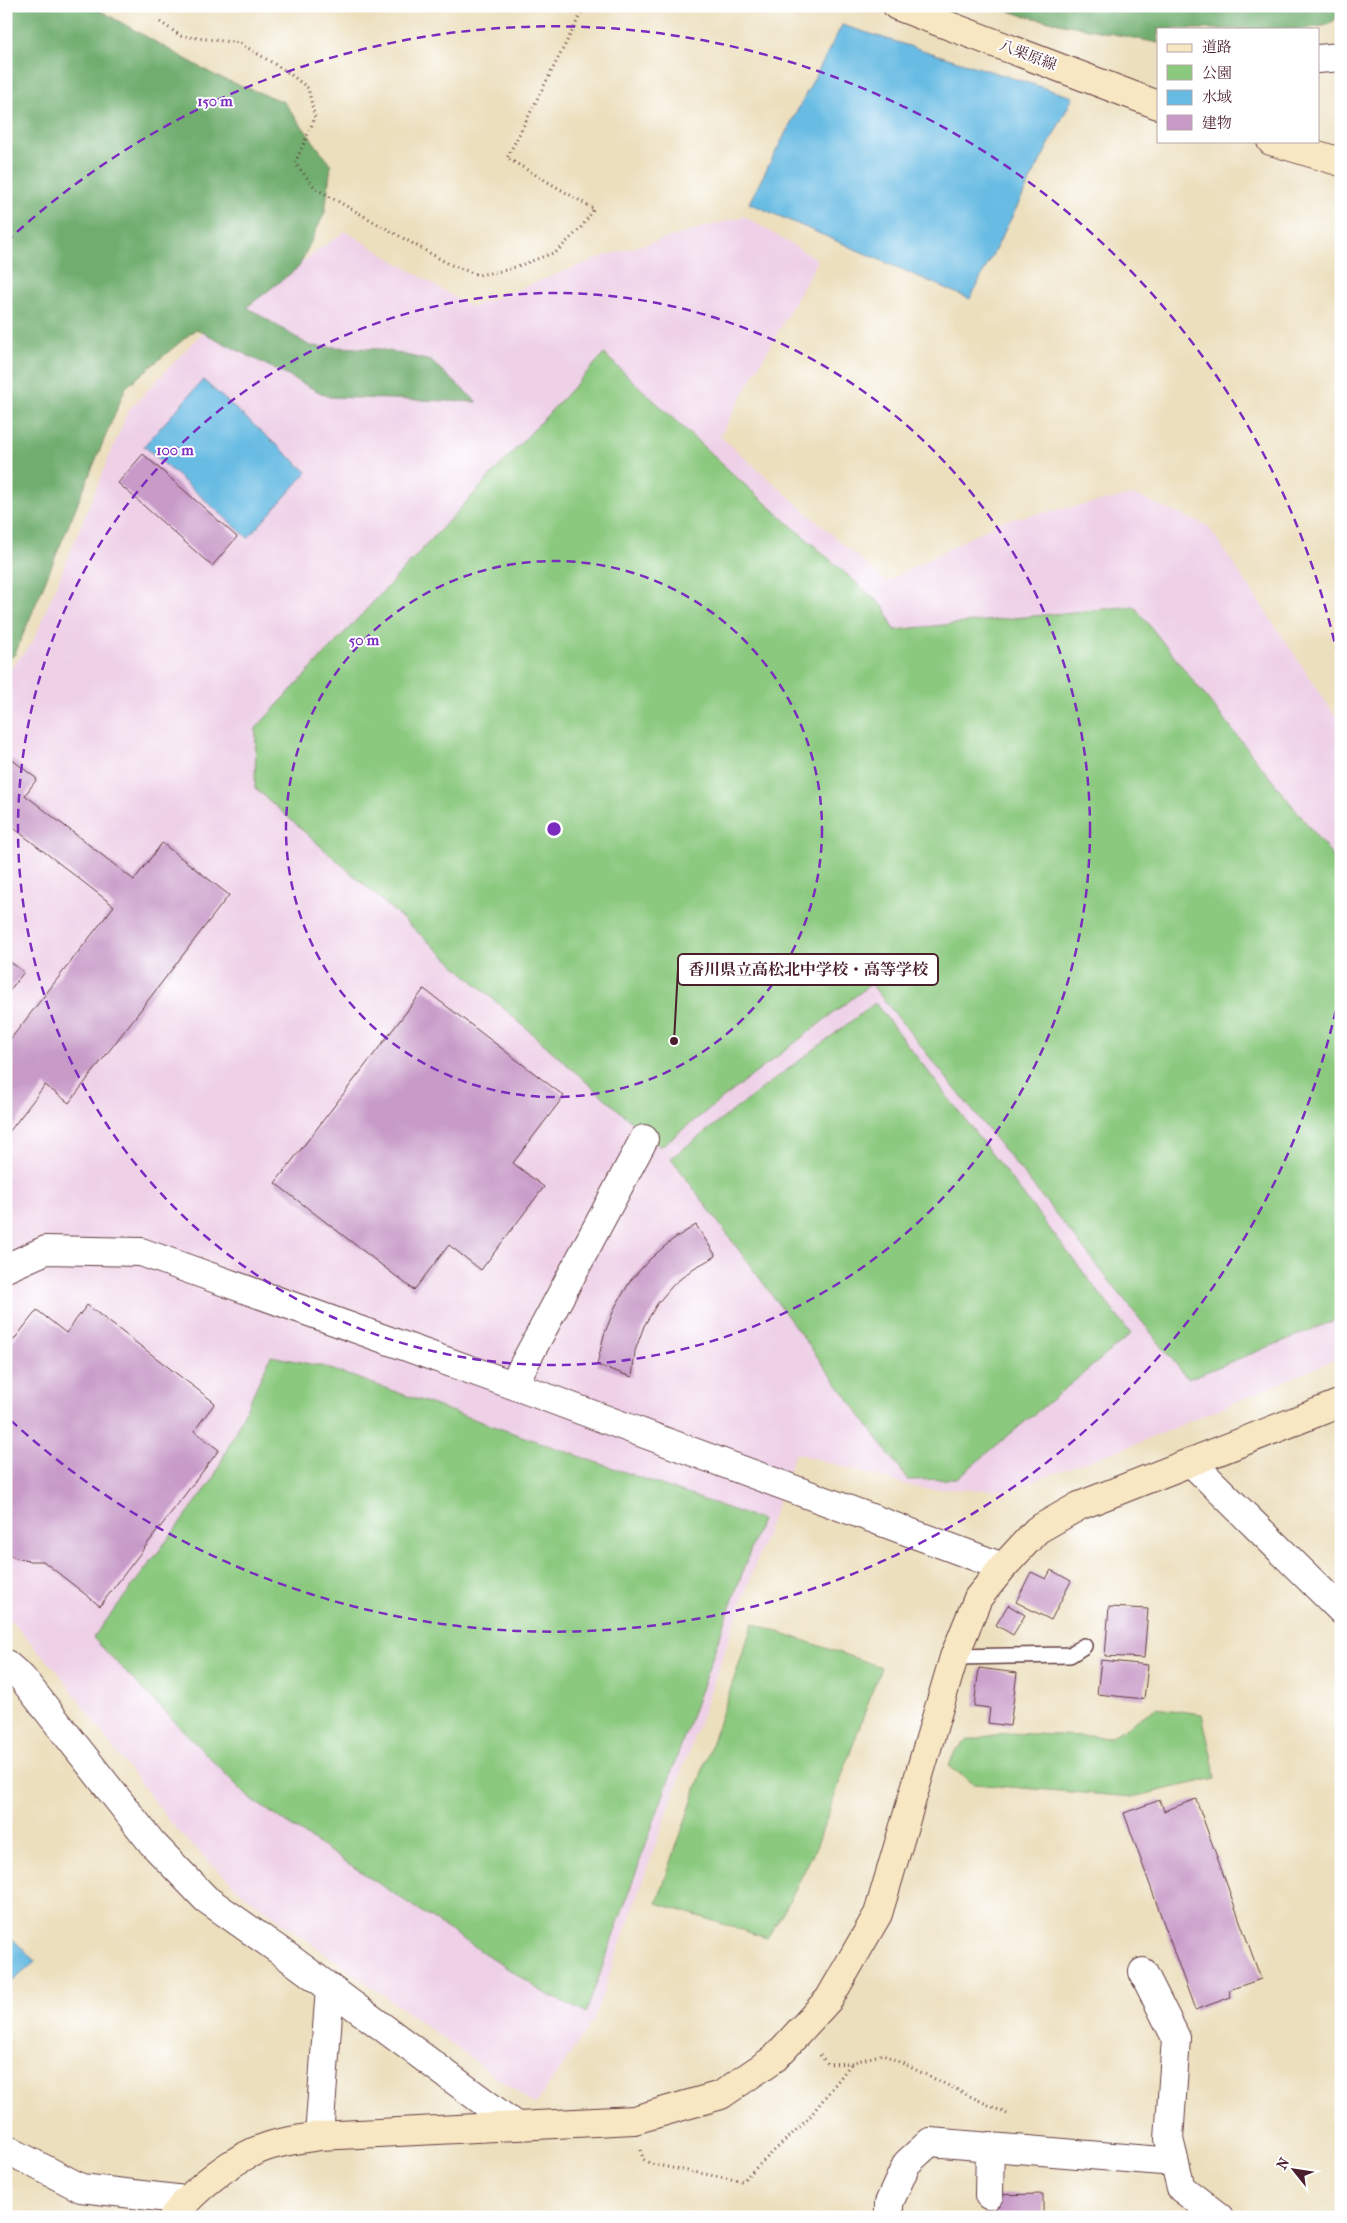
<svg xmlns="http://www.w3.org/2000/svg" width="1347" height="2223" font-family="'IM FELL French Canon','Noto Serif JP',serif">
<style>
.built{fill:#eed0e7}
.green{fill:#8bc97f;stroke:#6a7455}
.forest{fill:#70ad6e;stroke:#5d664c}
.water{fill:#67bbe3;stroke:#586d87}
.building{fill:#c79ac7}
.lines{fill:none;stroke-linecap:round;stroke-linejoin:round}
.lane-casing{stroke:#623c41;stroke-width:18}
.street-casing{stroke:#623c41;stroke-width:30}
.secondary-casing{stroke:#623c41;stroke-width:30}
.path{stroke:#623c41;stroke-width:3;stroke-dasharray:1 4;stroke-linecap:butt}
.lane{stroke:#fff;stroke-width:15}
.street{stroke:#fff;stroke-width:28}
.secondary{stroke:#f8e7c3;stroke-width:28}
.ring{fill:none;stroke:#7b2cbf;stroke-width:2.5;stroke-dasharray:9 6}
.labels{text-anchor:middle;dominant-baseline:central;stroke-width:4;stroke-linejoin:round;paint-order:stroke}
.street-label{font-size:15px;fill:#4a1f2b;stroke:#fff}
.centre{fill:#7b2cbf;stroke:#fff;stroke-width:2.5}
.ring-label{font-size:15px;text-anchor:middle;font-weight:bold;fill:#7b2cbf;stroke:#fff;stroke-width:4;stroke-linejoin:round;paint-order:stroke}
.leader{fill:none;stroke:#4a1f2b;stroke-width:2}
.callout-dot{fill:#4a1f2b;stroke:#fff;stroke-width:2}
.callout{fill:#fff;stroke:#4a1f2b;stroke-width:2}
.callout-label{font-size:16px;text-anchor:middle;font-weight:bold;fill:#4a1f2b}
</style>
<rect width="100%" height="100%" fill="#fff"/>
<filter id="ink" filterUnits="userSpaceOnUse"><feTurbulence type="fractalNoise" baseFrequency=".02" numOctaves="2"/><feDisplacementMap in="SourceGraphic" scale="10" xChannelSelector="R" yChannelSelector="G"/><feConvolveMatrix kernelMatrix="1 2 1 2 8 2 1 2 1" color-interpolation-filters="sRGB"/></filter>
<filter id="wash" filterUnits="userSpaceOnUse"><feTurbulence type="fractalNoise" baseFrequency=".0096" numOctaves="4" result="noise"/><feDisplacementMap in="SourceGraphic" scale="20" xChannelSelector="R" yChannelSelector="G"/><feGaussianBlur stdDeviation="1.12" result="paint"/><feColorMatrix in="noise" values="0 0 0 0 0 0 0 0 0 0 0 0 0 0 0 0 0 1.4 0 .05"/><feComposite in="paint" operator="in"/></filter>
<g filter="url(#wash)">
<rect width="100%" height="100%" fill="#ecdfbd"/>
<!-- built -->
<path class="built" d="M744,216L818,260L720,436L886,582L1001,521L1134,495L1208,526L1341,724V1357L1141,1442L1008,1490L922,1489L795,1453L593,2021L535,2105L242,1893L179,1833L124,1763L59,1673L6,1616V673L33,642L128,411L199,336L345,231L471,307L604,256Z"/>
<!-- green -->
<path class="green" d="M604,354L735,476L885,608L894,630L1134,606L1341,867V1318L1188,1379L871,984L660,1147L255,788L256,728Z
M875,1003L1131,1334L956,1479L908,1480L671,1158Z
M271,1356L325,1367L761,1520L586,2013L546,1994L249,1798L93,1638L212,1481Z
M753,1623L881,1667L817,1845L787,1906L767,1938L657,1903Z
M1156,1708L1202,1714L1216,1778L1132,1797L974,1784L949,1766L955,1751L968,1740L1005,1733L1111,1737Z"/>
<!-- forest -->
<path class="forest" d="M6,6H92L216,76L284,102L331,165L325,212L299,267L247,307L310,346L380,349L431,361L477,402L329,397L196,329L126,387L15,654L6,663Z
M995,6H1341V15L1328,25L1306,29H1158V43L1024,16Z"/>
<!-- water -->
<path class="water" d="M842,25L1073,97L970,299L749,203Z
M203,380L307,472L248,538L144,446Z
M6,1933L36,1961L6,1987Z"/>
<g id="blocks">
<!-- building -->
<path class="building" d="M143,454L237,537L212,566L118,483Z
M6,755L37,779L25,795L134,880L162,843L229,895L69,1103L45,1085L6,1136V1045L114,906L6,822Z
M6,959L24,972L6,995Z
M424,989L564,1096L513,1163L544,1187L481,1270L449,1245L414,1290L275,1183Z
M696,1225L716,1256L694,1268L674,1284L657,1304L644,1326L635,1351L632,1377L597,1365L604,1335L615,1307L631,1280L650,1259L672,1240Z
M87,1305L215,1403L194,1431L219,1450L100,1606L43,1561H29L16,1558L6,1553V1350L37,1310L66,1333Z
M1051,1570L1071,1581L1051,1620L1016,1602L1031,1572L1046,1579Z
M1008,1605L1025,1615L1013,1635L996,1625Z
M1109,1607L1148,1609L1144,1658L1105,1656Z
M1101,1660L1148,1665L1144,1699L1097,1694Z
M979,1668L1017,1673L1010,1726L988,1723L990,1708L974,1706Z
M1196,1799L1261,1979L1229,1990L1231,1997L1195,2010L1124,1813L1160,1800L1164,1811Z
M1043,2194V2217H985V2195Z"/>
</g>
</g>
<g filter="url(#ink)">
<use href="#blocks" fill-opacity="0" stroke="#623c41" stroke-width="1"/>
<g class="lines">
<defs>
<path id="lane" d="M954,1657L1070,1655L1084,1646"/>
<path id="street" d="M1318,59L1341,57
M6,1268L46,1250L141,1252L513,1385L1003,1567
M513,1385L644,1139
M1191,1462L1341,1610
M6,1664L22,1678L152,1843L206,1899L280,1951L516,2126
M1143,1972L1176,2038L1169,2139L1181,2188L1219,2217
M319,2136L330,1988
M6,2149L81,2188L185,2200
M989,2195L990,2146
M889,2217V2203L907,2163L930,2142L1174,2162"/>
<path id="secondary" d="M897,6L1158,105
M1271,141L1341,162
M173,2217C195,2188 234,2157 269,2146C285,2141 302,2139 319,2136L634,2120L721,2095L775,2058L829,1999L878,1914L954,1657L978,1598L1003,1567L1037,1530L1079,1506L1341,1403"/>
</defs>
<!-- lane casing -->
<use href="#lane" class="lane-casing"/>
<!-- street casing -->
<use href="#street" class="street-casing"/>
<!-- secondary casing -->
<use href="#secondary" class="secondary-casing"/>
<!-- path -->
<path class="path" d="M160,22L181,36L240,43L286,71L308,88L315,118L295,163L316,189L449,264L478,275L507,270L556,252L580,229L594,209L507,158L585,6
M820,2055L828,2064L851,2063L883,2054L1007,2114
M641,2150L643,2159L651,2164L742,2181L808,2119L851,2064"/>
<!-- lane -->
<use href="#lane" class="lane"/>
<!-- street -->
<use href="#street" class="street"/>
<!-- secondary -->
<use href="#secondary" class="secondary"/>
</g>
</g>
<!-- distance rings -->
<g class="ring">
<circle cx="554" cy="829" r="268"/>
<circle cx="554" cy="829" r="536"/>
<path d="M1339 996A803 803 0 0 1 6 1416M6 242A803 803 0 0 1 1339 662"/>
</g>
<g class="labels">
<!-- street labels -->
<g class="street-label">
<text transform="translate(1028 55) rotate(21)">八栗原線</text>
</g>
</g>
<circle cx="554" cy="829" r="8" class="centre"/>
<g class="ring-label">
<text x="215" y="106">150 m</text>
<text x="175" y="455">100 m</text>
<text x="364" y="645">50 m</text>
</g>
<!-- callouts -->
<path class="leader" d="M674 1041L678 969"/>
<circle class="callout-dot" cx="674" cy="1041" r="5"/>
<rect class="callout" x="678" y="954" width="260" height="31" rx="5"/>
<g class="callout-label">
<text x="808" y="975">香川県立高松北中学校・高等学校</text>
</g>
<!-- margin -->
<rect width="1347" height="2223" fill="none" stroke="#fff" stroke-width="25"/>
<!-- legend -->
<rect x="1157" y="28" width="162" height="115" fill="#ffffff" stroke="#b7a5aa"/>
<rect x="1167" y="44" width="25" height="8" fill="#f8e7c3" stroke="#b7a5aa"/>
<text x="1202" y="52" font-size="15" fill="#4a1f2b">道路</text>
<rect x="1167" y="65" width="25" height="15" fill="#8bc97f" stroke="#b7a5aa"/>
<text x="1202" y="78" font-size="15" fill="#4a1f2b">公園</text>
<rect x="1167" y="90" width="25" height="15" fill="#67bbe3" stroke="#b7a5aa"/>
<text x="1202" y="102" font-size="15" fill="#4a1f2b">水域</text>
<rect x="1167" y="115" width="25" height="15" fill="#c79ac7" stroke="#b7a5aa"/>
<text x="1202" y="128" font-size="15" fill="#4a1f2b">建物</text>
<!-- north arrow -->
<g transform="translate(1294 2170) rotate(300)" stroke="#ffffff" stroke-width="4" paint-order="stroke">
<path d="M0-4L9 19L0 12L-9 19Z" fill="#4a1f2b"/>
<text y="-8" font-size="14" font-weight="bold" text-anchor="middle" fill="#4a1f2b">N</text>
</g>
</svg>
